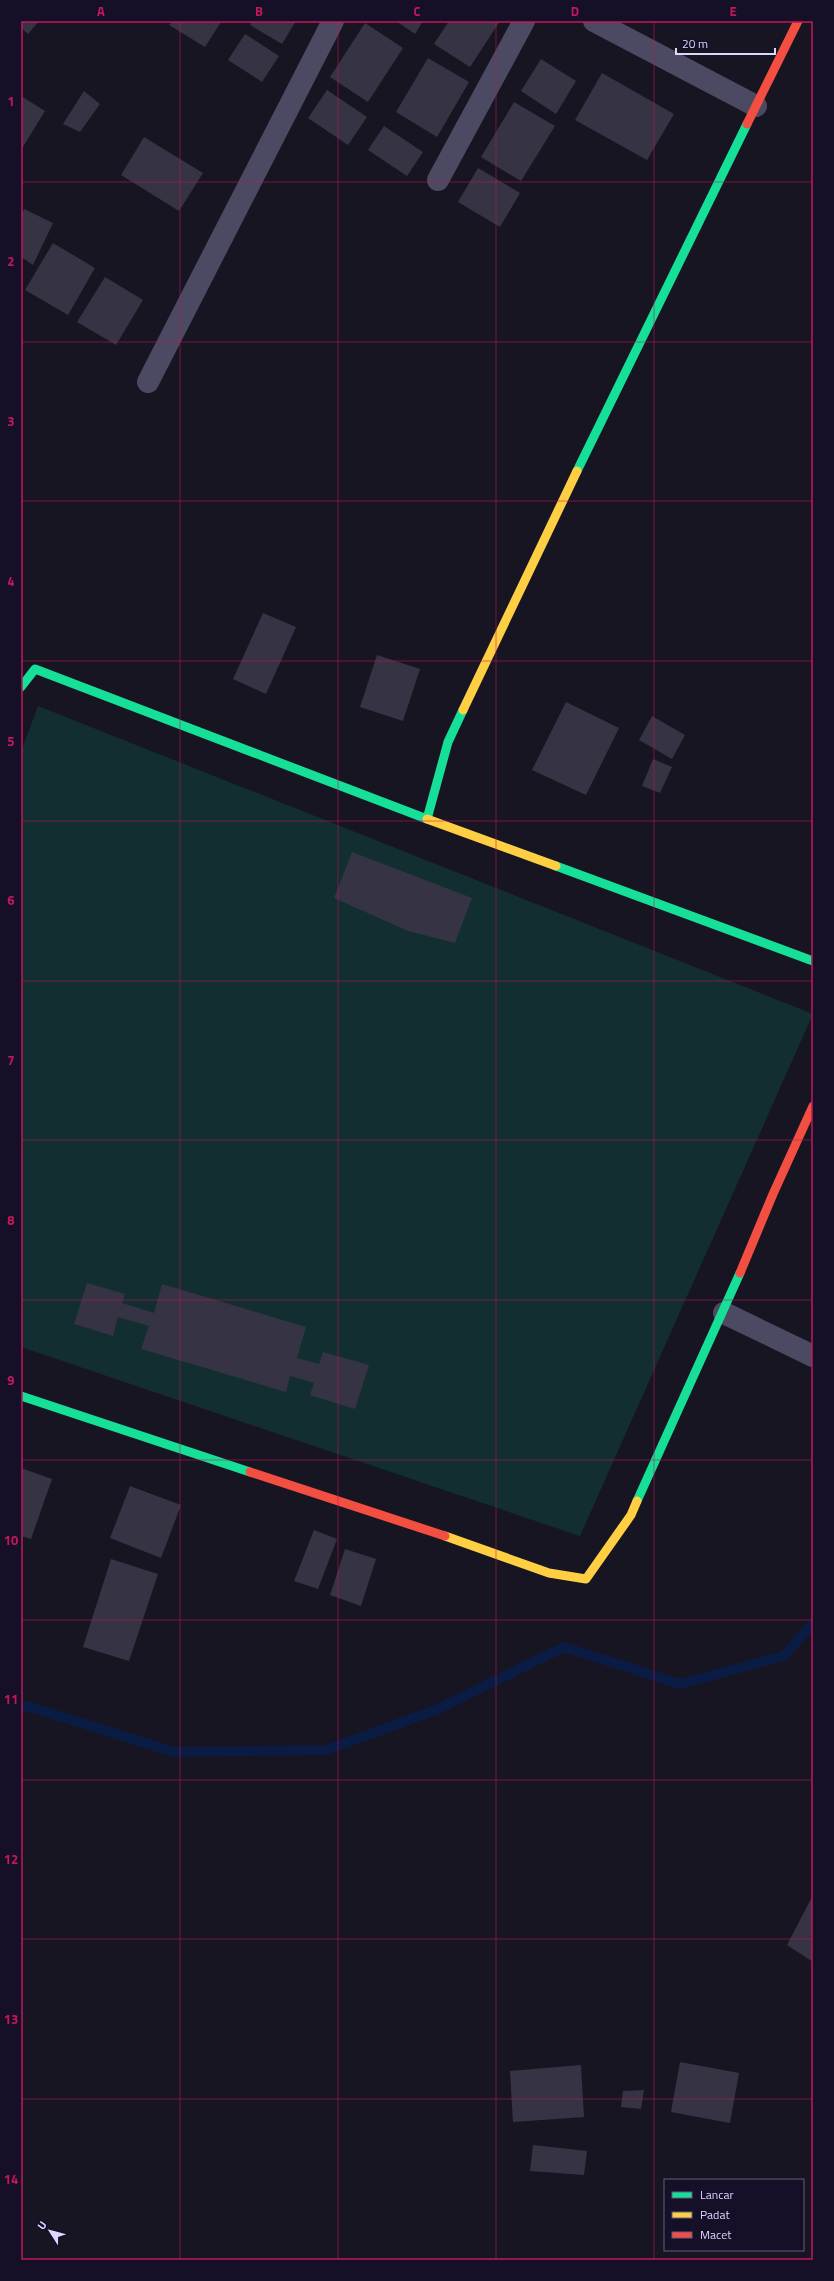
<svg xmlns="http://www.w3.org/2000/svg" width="834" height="2281" font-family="'Titillium Web',sans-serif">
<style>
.green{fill:#132e30}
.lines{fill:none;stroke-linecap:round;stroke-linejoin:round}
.stream{stroke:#0a1c44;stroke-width:10}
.building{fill:#363344}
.street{stroke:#4c4a63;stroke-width:22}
.fast{stroke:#16e098;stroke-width:9}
.slow{stroke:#ffcf43;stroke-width:9}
.jam{stroke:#f24e42;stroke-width:9}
.grid{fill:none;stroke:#c2185b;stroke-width:1;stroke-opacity:0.55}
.neatline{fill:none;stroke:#c2185b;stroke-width:1.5}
.grid-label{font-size:13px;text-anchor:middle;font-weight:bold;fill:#c2185b}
</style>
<rect width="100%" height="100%" fill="#181522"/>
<!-- green -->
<path class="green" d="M38,706L813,1014L580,1536L21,1347V752Z"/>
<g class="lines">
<!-- stream -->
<path class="stream" d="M21,1706L30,1707L174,1752L326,1750L436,1710L564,1647L680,1684L784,1656L813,1623"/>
</g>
<!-- building -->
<path class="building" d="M21,21H39L28,34L21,28Z
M172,21H220L221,22L205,47L169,25Z
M252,21H296L282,44L250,25Z
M396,21H423L415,34Z
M449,21H500L470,67L434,44Z
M365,23L403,48L368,102L330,77Z
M245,34L279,56L262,82L228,60Z
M428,58L469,82L437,137L396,112Z
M541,59L576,81L556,114L521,91Z
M602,73L674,114L647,160L575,120Z
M327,90L367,117L348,145L308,118Z
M84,91L100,104L80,132L63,124Z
M21,96L45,111L21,150Z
M514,102L555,126L521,181L481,157Z
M384,126L423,152L407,176L368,150Z
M144,137L203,173L179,211L121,175Z
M478,168L520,193L500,227L458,202Z
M24,209L53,223L33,265L21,257V217Z
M53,243L95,268L68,315L25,290Z
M105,277L143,300L116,345L77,322Z
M263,613L296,627L266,694L233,679Z
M377,655L420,669L403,721L360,707Z
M566,702L619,728L586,795L532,770Z
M652,716L685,735L672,759L639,740Z
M653,759L672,767L660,793L642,786Z
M352,852L472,898L455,943L408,931L334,898Z
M87,1283L125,1294L122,1303L154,1313L162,1284L306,1327L297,1358L319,1364L323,1352L369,1365L355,1409L310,1395L314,1383L290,1376L286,1392L141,1349L149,1326L118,1317L113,1336L74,1324Z
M21,1468L52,1479L31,1539L21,1536Z
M130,1486L181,1505L161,1558L110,1538Z
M314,1530L337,1539L318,1589L294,1581Z
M345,1549L376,1559L361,1606L330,1595Z
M111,1559L158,1574L129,1661L83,1647Z
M813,1895V1962L787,1945Z
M680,2062L739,2073L730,2123L671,2112Z
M581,2065L584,2117L513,2122L510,2071Z
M644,2090L641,2109L621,2107L623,2091Z
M533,2145L587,2151L584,2175L530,2171Z"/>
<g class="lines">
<!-- street -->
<path class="street" d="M594,21L756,106
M438,180L524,21
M148,382L333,21
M724,1313L813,1356"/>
<!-- fast -->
<path class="fast" d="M577,471L747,124
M21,687L35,669L427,819L448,742L463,710
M556,866L813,961
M21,1396L250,1472
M637,1501L740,1273"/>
<!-- slow -->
<path class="slow" d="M463,710L577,471
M427,819L556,866
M445,1536L549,1573L586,1579L631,1515L637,1501"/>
<!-- jam -->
<path class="jam" d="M747,124L798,21
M740,1273L773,1194L813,1106
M250,1472L445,1536"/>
</g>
<!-- grid -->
<path class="grid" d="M180,21V2260M338,21V2260M496,21V2260M654,21V2260M21,182H813M21,342H813M21,501H813M21,661H813M21,821H813M21,981H813M21,1140H813M21,1300H813M21,1460H813M21,1620H813M21,1780H813M21,1939H813M21,2099H813"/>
<!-- border -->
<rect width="834" height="2281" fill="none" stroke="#150f28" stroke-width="44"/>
<!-- legend -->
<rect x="664" y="2179" width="140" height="72" fill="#150f28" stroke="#655f7e"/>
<rect x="672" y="2192" width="20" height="6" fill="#16e098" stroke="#655f7e"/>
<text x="700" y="2199" font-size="12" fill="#ddd6ff">Lancar</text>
<rect x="672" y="2212" width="20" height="6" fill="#ffcf43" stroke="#655f7e"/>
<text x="700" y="2219" font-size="12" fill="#ddd6ff">Padat</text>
<rect x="672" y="2232" width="20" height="6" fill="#f24e42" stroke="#655f7e"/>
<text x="700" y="2239" font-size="12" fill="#ddd6ff">Macet</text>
<!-- north arrow -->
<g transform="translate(50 2231) rotate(306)" stroke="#150f28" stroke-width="3" paint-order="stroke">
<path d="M0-3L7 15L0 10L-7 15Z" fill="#ddd6ff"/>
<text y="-6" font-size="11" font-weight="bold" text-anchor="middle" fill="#ddd6ff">U</text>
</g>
<!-- scale -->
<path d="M676 48v6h99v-6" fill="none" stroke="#ddd6ff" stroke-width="2"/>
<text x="682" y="48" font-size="12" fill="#ddd6ff" stroke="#150f28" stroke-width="3" paint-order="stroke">20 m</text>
<rect x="22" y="22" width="790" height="2237" class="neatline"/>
<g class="grid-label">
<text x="101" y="16">A</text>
<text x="259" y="16">B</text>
<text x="417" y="16">C</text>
<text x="575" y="16">D</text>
<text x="733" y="16">E</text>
<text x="11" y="106">1</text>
<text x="11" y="266">2</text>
<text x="11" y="426">3</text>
<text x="11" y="586">4</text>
<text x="11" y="746">5</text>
<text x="11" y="905">6</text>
<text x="11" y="1065">7</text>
<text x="11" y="1225">8</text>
<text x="11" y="1385">9</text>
<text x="11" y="1545">10</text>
<text x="11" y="1704">11</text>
<text x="11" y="1864">12</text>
<text x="11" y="2024">13</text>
<text x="11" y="2184">14</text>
</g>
</svg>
